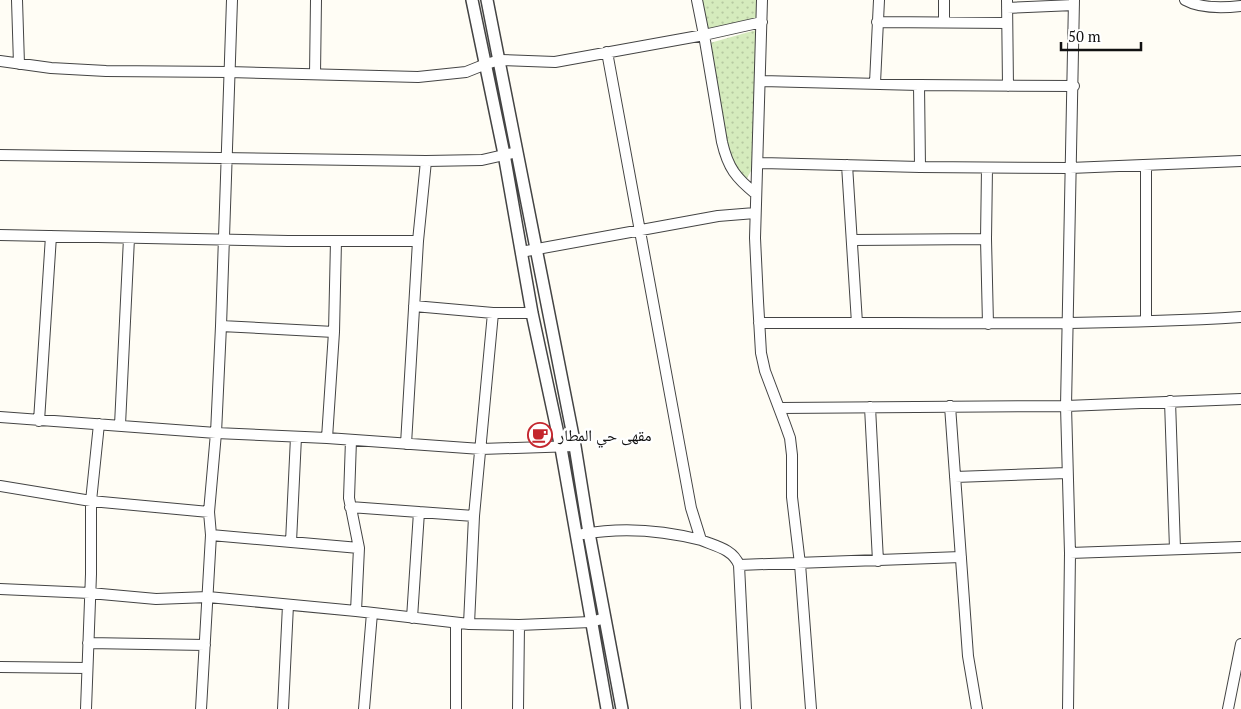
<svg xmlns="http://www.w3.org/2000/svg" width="1241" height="709" font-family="'PT Serif','Noto Naskh Arabic',serif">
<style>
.grass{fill:url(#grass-dots)}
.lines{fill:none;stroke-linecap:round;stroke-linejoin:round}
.minor-casing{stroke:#444;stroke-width:12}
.tertiary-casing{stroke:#444;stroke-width:14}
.minor{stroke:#fff;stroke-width:10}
.tertiary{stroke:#fff;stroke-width:11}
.labels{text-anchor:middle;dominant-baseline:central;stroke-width:5;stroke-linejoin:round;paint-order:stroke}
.poi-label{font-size:16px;fill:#111;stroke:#fff;text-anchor:start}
</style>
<defs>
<pattern id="grass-dots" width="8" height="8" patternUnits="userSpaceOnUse" patternTransform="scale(1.25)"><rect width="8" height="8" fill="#d5ebbd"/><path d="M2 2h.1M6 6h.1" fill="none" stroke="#b6c8a1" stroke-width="1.8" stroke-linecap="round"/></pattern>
</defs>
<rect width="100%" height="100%" fill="#fffdf5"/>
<!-- grass -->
<path class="grass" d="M701,0H756V21L706,31Z
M756,30L754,159L751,171L746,180L736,171L729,153L710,43Z"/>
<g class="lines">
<defs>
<path id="minor" d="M17,0L19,64
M697,0L704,35L722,142C728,168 736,178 756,194
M762,0L755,238L758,301L761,353L765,371L785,424L790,438L792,455V497L800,564L811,709
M944,0V22
M1007,0L1008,86
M1185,0C1201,9 1223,8 1241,6
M1007,8L1074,5
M877,22L1007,23
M607,52L691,508L701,540C715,546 733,549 739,565L746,709
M0,61L51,68L106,71L229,72L418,77L466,72L486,64L500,60L555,62L704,35L762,22
M315,74L316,0
M761,81L919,85L1074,86
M875,83L879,0
M919,85L920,167
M0,155L426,161L482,160L517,152
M758,163L920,167L1070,168L1241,161
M847,165L857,323
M1146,165V321
M987,168L986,239L988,324
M0,235L288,241H418
M853,240L986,239
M521,252L718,216L755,213
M414,306L493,313H532
M759,323C920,322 1081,327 1241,317
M221,326L334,332
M1170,401L1175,549
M950,406L968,656L977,709
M870,407L878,561
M780,408L1066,406L1241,399
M0,417L216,433L327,438L481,449L575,446
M39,421L51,236
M120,425L129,238
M327,438L334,332L336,241
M351,440L349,498L359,548L356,611
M406,444L418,241L426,161
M955,477L1067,473
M0,486L91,501L209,512
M350,507L474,516
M583,534C622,527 662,530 701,540
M211,535L359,548
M291,542L296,437
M1070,553L1241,547
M739,565L961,557
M0,589L90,593L156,599L208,597L356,611L469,624L519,625L591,622L605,618
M412,618L419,512
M469,624L474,516L493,313
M88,643L205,645
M0,667L87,668
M86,709L91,574V501L99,424
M201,709L211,535L209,512L216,433L221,326L232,0
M283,709L288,605
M364,709L372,613
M456,709V624
M518,709L519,625
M1068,709L1070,553L1066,406L1074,0
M1228,709L1241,644"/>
<path id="tertiary" d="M472,0L504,154L532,313L561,448L607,709
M487,0L575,446L589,533L622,709"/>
</defs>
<!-- minor casing -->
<use href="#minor" class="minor-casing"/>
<!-- tertiary casing -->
<use href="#tertiary" class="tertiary-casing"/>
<!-- minor -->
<use href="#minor" class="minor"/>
<!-- tertiary -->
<use href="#tertiary" class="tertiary"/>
</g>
<!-- icons -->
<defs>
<symbol id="cafe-ring" viewBox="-11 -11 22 22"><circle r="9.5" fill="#fff" stroke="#c4262e" stroke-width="1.5"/><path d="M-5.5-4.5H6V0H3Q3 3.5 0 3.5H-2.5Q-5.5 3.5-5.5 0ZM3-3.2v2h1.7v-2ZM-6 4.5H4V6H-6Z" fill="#c4262e"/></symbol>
</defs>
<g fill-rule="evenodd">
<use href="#cafe-ring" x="526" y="421" width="28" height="28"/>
</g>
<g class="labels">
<!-- poi labels -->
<g class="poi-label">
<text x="558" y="435">مقهى حي المطار</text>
</g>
</g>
<!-- scale -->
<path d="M1061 42v8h80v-8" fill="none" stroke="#111111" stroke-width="2.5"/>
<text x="1068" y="42" font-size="15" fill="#111111" stroke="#ffffff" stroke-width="4" paint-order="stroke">50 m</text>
</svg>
